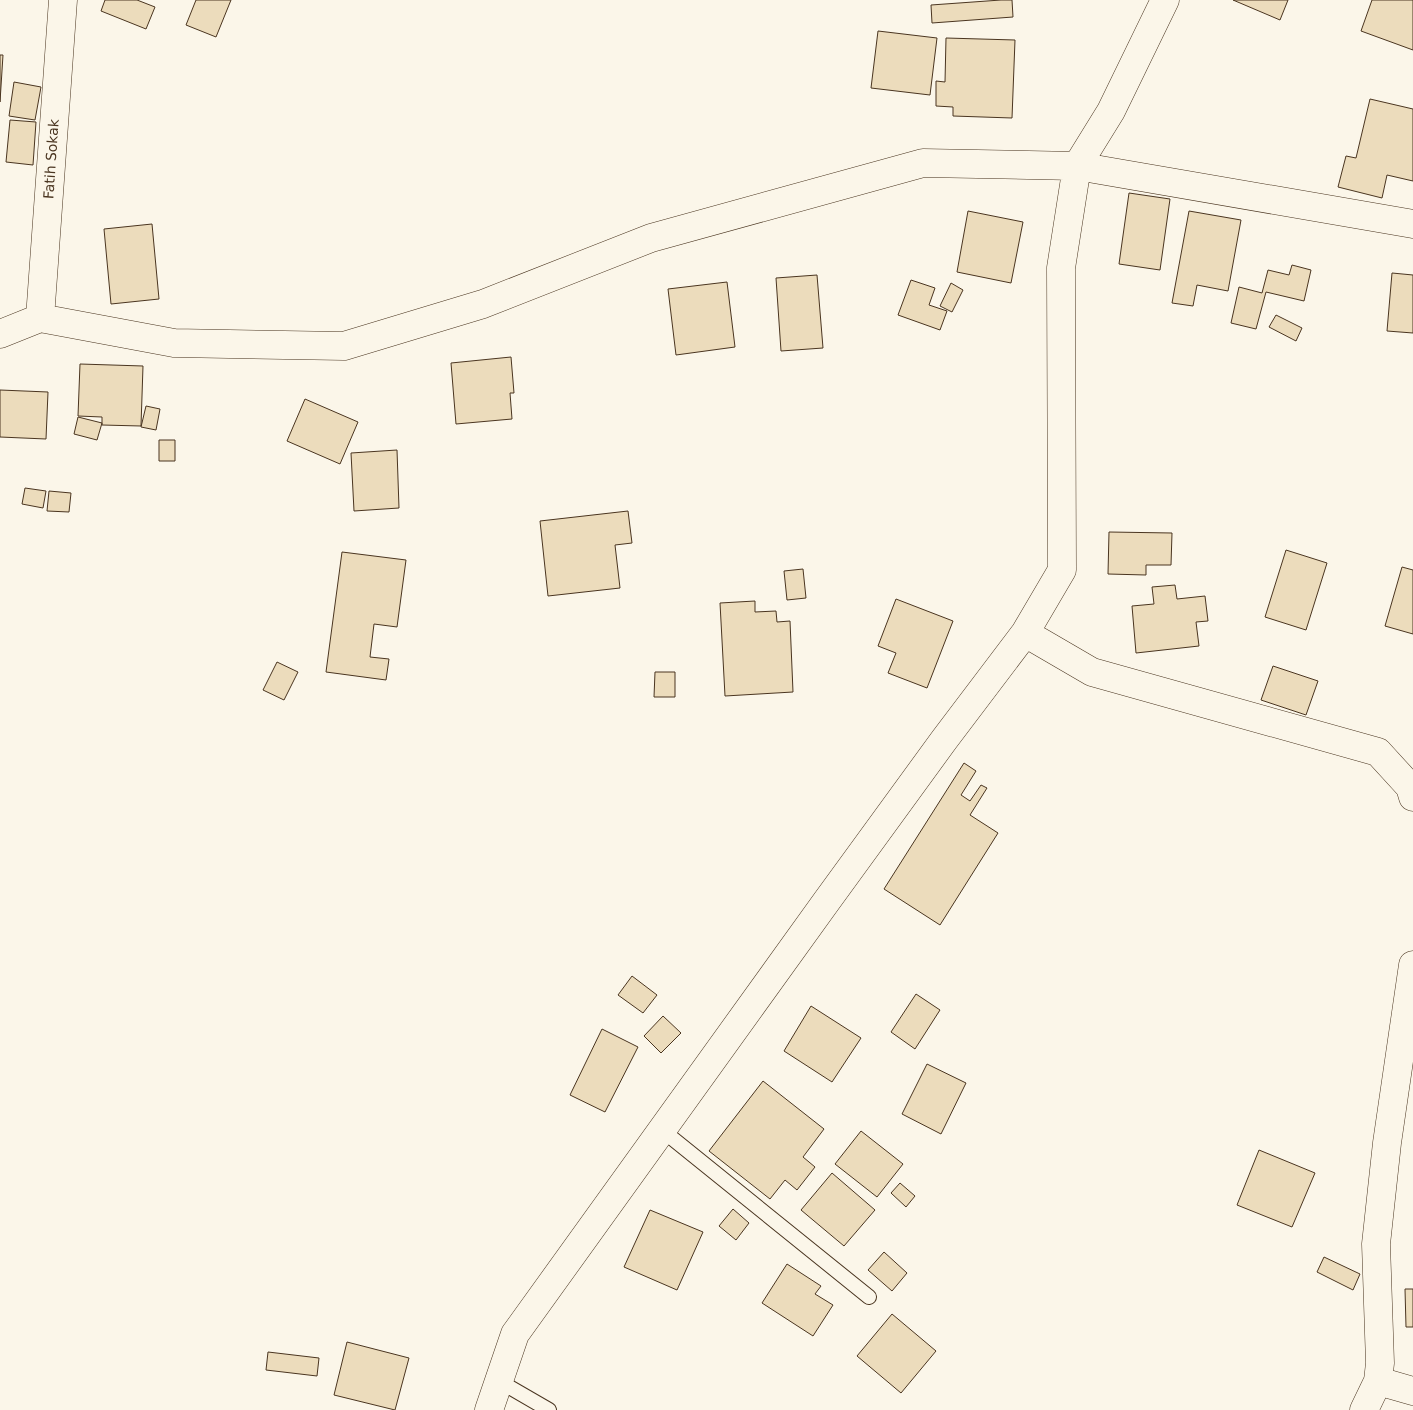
<svg xmlns="http://www.w3.org/2000/svg" width="1413" height="1410" font-family="'DejaVu Sans',sans-serif">
<style>
.building{fill:#ecdcbc;stroke:#4a3520}
.lines{fill:none;stroke-linecap:round;stroke-linejoin:round}
.service-casing{stroke:#4a3520;stroke-width:16}
.minor-casing{stroke:#4a3520;stroke-width:29}
.service{stroke:#fbf6e9;stroke-width:14}
.minor{stroke:#fbf6e9;stroke-width:28}
.labels{text-anchor:middle;dominant-baseline:central;stroke-width:4;stroke-linejoin:round;paint-order:stroke}
.street-label{font-size:14px;fill:#4a3520;stroke:#fbf6e9}
</style>
<rect width="100%" height="100%" fill="#fbf6e9"/>
<!-- building -->
<path class="building" d="M105,0H137L155,7L146,29L101,11Z
M196,0H231L216,37L186,25Z
M1001,0H1012L1013,17L932,23L931,5Z
M1233,0H1288L1280,20Z
M1372,0H1413V50L1361,31Z
M878,31L937,38L930,95L871,88Z
M946,38L1015,40L1012,118L953,116V107L936,106V81L945,82Z
M0,55H3L0,102Z
M14,82L41,87L35,120L9,116Z
M1370,99L1413,109V181L1387,175L1382,198L1338,187L1346,156L1356,158Z
M10,120L36,122L33,165L6,162Z
M1129,193L1170,199L1160,270L1119,264Z
M968,211L1023,222L1011,283L957,272Z
M1189,211L1241,220L1228,291L1197,285L1193,306L1172,303Z
M152,224L159,299L111,304L104,229Z
M1292,265L1311,270L1304,301L1266,292L1256,329L1231,323L1239,287L1262,293L1268,270L1289,275Z
M1392,273L1413,275V333L1387,331Z
M817,275L823,348L781,351L776,278Z
M911,280L935,288L929,305L947,311L940,330L898,315Z
M727,282L735,347L676,355L668,289Z
M951,283L963,290L952,312L940,306Z
M1276,315L1302,328L1296,341L1269,327Z
M511,357L514,393H510L512,419L456,424L451,363Z
M80,364L143,366L141,426L102,425V417L78,416Z
M0,390L48,392L46,439L0,437Z
M305,399L358,422L340,464L287,441Z
M146,406L160,409L156,430L141,427Z
M78,417L102,423L97,440L74,434Z
M159,440H175V461H159Z
M397,450L399,508L354,511L351,453Z
M25,488L46,491L43,508L22,504Z
M49,491L71,493L69,512L47,511Z
M628,511L632,543L615,545L620,588L548,596L540,521Z
M1109,532L1172,533L1171,565H1146V575L1108,574Z
M1286,550L1327,563L1306,630L1265,617Z
M342,552L406,560L397,627L374,624L370,657L389,659L386,680L326,672Z
M1402,567L1413,570V634L1385,626Z
M803,569L806,598L787,600L784,571Z
M1175,585L1177,599L1205,596L1208,621L1196,622L1199,646L1136,653L1132,606L1154,604L1152,587Z
M896,599L953,621L927,688L888,673L896,653L878,646Z
M755,601V612L776,611L777,622L790,621L793,692L725,696L720,603Z
M277,662L298,672L284,700L263,690Z
M1273,666L1318,681L1306,715L1261,700Z
M655,672H675V697H654Z
M964,763L976,771L961,795L970,801L981,785L987,788L970,815L998,833L940,925L884,889Z
M632,976L657,995L643,1013L618,995Z
M916,994L940,1010L915,1049L891,1032Z
M811,1006L861,1038L832,1082L784,1051Z
M663,1016L681,1033L661,1053L644,1036Z
M602,1029L638,1047L605,1112L570,1095Z
M927,1064L966,1083L941,1134L902,1114Z
M763,1081L824,1129L803,1157L815,1167L797,1190L785,1180L770,1199L709,1151Z
M861,1131L903,1164L877,1197L835,1164Z
M1259,1150L1315,1173L1292,1227L1237,1205Z
M832,1173L875,1210L844,1246L801,1210Z
M900,1183L915,1196L906,1207L891,1193Z
M733,1209L749,1223L736,1240L719,1226Z
M650,1210L703,1232L677,1290L624,1267Z
M884,1252L907,1273L892,1291L868,1270Z
M1324,1257L1360,1274L1353,1290L1317,1272Z
M787,1264L821,1286L815,1294L833,1305L813,1336L762,1303Z
M1405,1289H1413V1327H1406Z
M892,1314L936,1351L901,1393L857,1356Z
M347,1342L409,1358L395,1410L334,1395Z
M268,1352L319,1358L317,1376L266,1370Z"/>
<g class="lines">
<defs>
<path id="service" d="M662,1130L869,1297
M499,1381L549,1410"/>
<path id="minor" d="M40,318L63,0
M0,334L40,318L174,343L344,346L483,304L651,238L923,163L1077,166L1413,224
M1025,633L1092,672L1378,752L1410,787L1413,797
M1378,1381L1413,1391
M489,1410L515,1334L826,902L944,740L1025,633L1062,570L1061,268L1077,166L1111,111L1165,0
M1364,1410L1378,1381L1380,1363L1376,1244L1387,1143L1413,965"/>
</defs>
<!-- service casing -->
<use href="#service" class="service-casing"/>
<!-- minor casing -->
<use href="#minor" class="minor-casing"/>
<!-- service -->
<use href="#service" class="service"/>
<!-- minor -->
<use href="#minor" class="minor"/>
</g>
<g class="labels">
<!-- street labels -->
<g class="street-label">
<text transform="translate(51 159) rotate(-86)">Fatih Sokak</text>
</g>
</g>
</svg>
